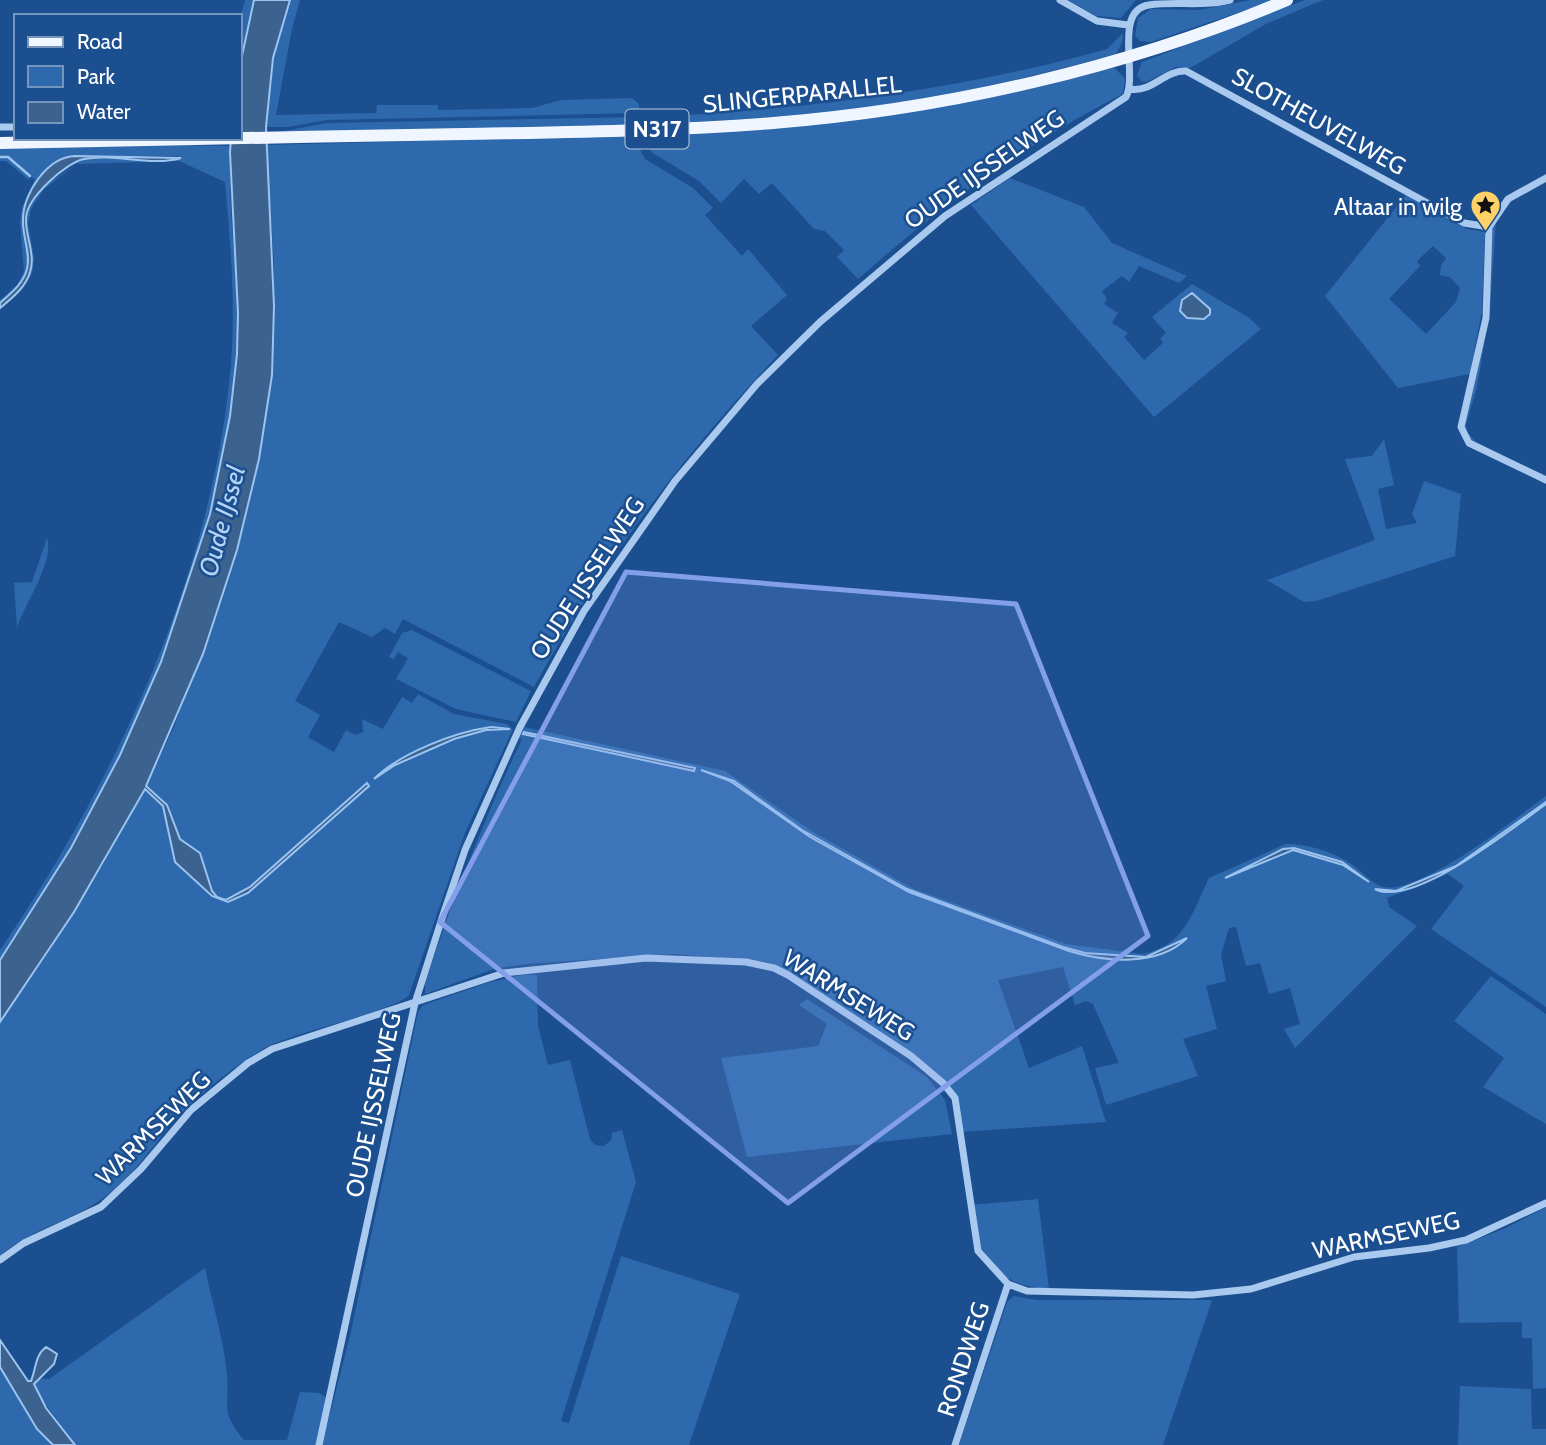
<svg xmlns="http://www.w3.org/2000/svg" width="1546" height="1445" font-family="Cabin,sans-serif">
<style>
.green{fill:#2e69ad;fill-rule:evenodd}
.water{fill:#3c6290;stroke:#9cc4f0;stroke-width:2}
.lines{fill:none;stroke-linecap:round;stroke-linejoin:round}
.stream{stroke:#9cc4f0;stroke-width:2.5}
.minor{stroke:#a9c9ee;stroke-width:7}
.primary{stroke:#f0f6ff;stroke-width:12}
.marked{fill:#839eea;fill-opacity:0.2;stroke:#839eea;stroke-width:5;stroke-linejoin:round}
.labels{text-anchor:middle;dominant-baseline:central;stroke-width:5;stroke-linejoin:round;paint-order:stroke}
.shield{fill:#1b4f8f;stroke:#bbcadd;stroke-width:2}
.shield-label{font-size:23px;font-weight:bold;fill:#fff}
.street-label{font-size:24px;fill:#fff;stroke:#1b4f8f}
.poi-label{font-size:24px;fill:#fff;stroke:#1b4f8f;text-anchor:end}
.water-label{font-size:26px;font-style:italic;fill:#b5d3f5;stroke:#1b4f8f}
</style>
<rect width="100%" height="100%" fill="#1b4f8f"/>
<!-- green -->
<path class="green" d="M245,0H254L240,65V18Z
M290,0H300L292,29L276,115L376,113L377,105H438V110L532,108L561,100L632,98L639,104V113L327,120L288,127H266L273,58Z
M1068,0H1136L1121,18L1096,16Z
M1251,0H1276L1151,42L1140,41L1135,36L1138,18L1151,9L1199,10Z
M1305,0H1323L1266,24L1190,68L1176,67L1146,82L1141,81L1137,75L1142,62Z
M1123,33L1122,43L1116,54C1035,76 953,96 870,107C796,117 722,120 647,125V117C803,110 956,91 1107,49Z
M1114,67L1125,79L1123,94C1028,142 937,209 858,279L837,257L844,250L825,231L814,229L772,183L759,194L744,179L721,203L699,181L651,152L647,135L873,116L1023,91Z
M639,117V126L279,132L327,123Z
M638,135L639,147L645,159L693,188L713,208L705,215L742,256L748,249L787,295L751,326L778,355C682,456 601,564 534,687L403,619L395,634L385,628L372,637L339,622L295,701L320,715L308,737L334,752L346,730L355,735L363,732L362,719L383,729L402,697L412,703L418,694L454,714L507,724L513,729L465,833L409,995C395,1011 294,1032 265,1048C238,1063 195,1098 174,1121C152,1147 134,1175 106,1196C74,1221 31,1228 0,1256V1022L44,959L104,863L155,767L174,727L244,525L259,459L272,375L274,263L266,145Z
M177,145L231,146C226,216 242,286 237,357C220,574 122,783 0,960V950C113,784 207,586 229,384C237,317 231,249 225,182L179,161L77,164L44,189L31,209L28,224L34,257L32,274L22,290L0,310V300L17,285L24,272L20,222L22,207L35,180L31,176L29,180L6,161H0V148ZM75,156H179L180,158L84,159L45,186L28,210C39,185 45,161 75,156Z
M1010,178L1084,207L1112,243L1187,276L1179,283L1139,266L1129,282L1122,276L1102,291L1107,299L1104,304L1118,313L1112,323L1128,333L1124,337L1144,360L1163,343L1160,339L1166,333L1152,317L1192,284L1248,317L1261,329L1154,417L971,205ZM1195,296L1208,306L1192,320L1182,314Z
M1546,180L1512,201L1496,220L1490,309L1477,387L1466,424L1467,432L1476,442L1546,478C1525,468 1471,449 1463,428L1486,325L1493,222L1514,197Z
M1406,195L1467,229L1485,232L1482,310L1470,374L1398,388L1325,296ZM1433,246L1446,258L1441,265L1440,275L1450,277L1460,288L1456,302L1426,334L1389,299L1420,266L1417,261Z
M1384,439L1394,485L1378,489L1386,529L1417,523L1412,514L1424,481L1461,494L1455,556L1316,601L1304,602L1267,580L1375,540L1345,459L1372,456Z
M47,538C55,561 24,605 17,628L14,583L32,582Z
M412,630L531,691L516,722L456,709L396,679L408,658L398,652L394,659L389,657L402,633Z
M524,727L725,771L813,832L914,889L1066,944L1142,954C1185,946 1192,913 1209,878L1286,844C1304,843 1334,852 1348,862C1359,868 1367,879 1378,885C1411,903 1518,816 1546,796V1007L1431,929L1464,886L1448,874L1387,898L1389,907L1417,926L1295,1048L1284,1029L1300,1024L1290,988L1269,994L1260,963L1246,966L1236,927L1229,928L1221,955L1226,981L1206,986L1217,1029L1183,1039L1198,1076L1106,1105L1095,1068L1119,1063L1093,1004L1086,1001L1075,1005L1063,967L998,980L1029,1068L1082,1046L1106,1122L960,1132L954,1093L933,1070L796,977L768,962L674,954L526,964L497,968L425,994V982C453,900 484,818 522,739L518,738Z
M522,975H537L538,1026L548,1065L570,1060L590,1139L595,1145L604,1146L611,1140L612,1133L622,1130L636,1182L561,1421L569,1423L621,1256L740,1294L689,1445H322L350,1336L418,1012L423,1005L490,982Z
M1491,976L1546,1014V1124L1483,1087L1504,1058L1454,1021Z
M807,999L927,1077L945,1100L952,1134L747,1157L721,1058L818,1046L827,1024L799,1005Z
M1038,1199L1049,1289C1021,1288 992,1276 980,1249C974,1236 973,1219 970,1205Z
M1546,1207V1388L1533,1389L1532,1338H1522V1322L1459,1323L1457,1247L1506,1228Z
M205,1268C212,1303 224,1340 227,1375C230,1409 219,1409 244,1440H287L300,1392L319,1393L327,1398L317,1445H75L36,1391L34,1383L36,1378L49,1379Z
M1013,1296L1037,1300H1212L1163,1445H959L1007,1302Z
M0,1367L28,1415L53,1445H0Z
M1460,1386L1531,1389L1532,1429H1546V1445H1458Z"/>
<!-- water -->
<path class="water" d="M254,0H290L273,58L266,127L274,306L272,375L259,459L237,550L203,654L146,786L167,805L180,839L200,853L212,891L217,897L226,900L250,887L367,783L369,786L248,893L228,902L212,896L175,862L163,806L145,789L74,912L0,1022V960L71,848L120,755L161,662L210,514L230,416L237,354L238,313L230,152L231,138H240V65Z
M75,156L181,158C151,167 115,153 84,159C65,163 27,198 26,218C25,236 36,255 30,272C26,287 12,298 0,308V303C11,293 23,284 27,269C31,253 22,236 23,219C23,194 47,157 75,156Z
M1192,293L1210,309V314L1204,319L1187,318L1180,311L1182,300Z
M491,727L510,729L486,730L454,739L395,765L374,779C400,753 455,732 491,727Z
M524,732L695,768L694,771L523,734Z
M701,770L734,781L802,830L907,889L1063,947L1085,953L1146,957L1187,938C1158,967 1105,962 1069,951L909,892L810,837L730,781Z
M1546,802V804C1514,827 1412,909 1375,889L1396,891L1456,866Z
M1294,848L1342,862L1369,882L1343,865L1293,850L1225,878L1283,849Z
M0,1340L28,1381H31C36,1369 35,1355 46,1347L57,1354L54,1364L34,1384L46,1408L75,1445H53L37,1429L0,1367Z"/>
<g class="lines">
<!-- stream -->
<path class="stream" d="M0,157H8L30,176"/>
<!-- minor -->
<path class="minor" d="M1060,0L1097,21L1128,25
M1130,89C1152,93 1164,70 1186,71L1464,223L1489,227
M0,127H16
M1546,178L1508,199L1489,227L1486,318L1461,427L1469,443L1546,480
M0,1260L24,1243L101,1207L141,1169L191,1110L248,1063L272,1049L504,973L646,958L746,962L774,968L788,975L911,1056L943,1083L955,1098L978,1251L1008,1284L1027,1291L1193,1295L1251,1289L1354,1257L1429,1248L1466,1240L1546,1203
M319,1445L415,1003L443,915L465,850L520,727L584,611L675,481L757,384L820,322L945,216L1126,97C1138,74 1113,10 1149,5C1176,1 1203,7 1230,0
M955,1445L1008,1284"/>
<!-- primary -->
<path class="primary" d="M0,143C155,139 310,137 465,134C568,132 671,131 773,123C947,109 1126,68 1287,0"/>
</g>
<!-- marked area -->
<path class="marked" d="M626,572L1016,604L1148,936L788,1203L440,922Z"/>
<!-- icons -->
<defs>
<symbol id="sight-pin" viewBox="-11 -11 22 30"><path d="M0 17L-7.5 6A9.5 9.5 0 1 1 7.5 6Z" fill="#ffd166" stroke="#1b4f8f"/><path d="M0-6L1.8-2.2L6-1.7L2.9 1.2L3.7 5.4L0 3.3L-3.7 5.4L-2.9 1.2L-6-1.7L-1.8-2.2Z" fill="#111"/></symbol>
</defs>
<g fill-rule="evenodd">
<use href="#sight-pin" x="1468" y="188" width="35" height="47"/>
</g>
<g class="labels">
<!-- shield labels -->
<rect class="shield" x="625.5" y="109.5" width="63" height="39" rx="5"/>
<g class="shield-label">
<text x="657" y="129">N317</text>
</g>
<!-- street labels -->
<g class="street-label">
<text transform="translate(802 94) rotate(-6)">SLINGERPARALLEL</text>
<text transform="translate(1319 121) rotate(29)">SLOTHEUVELWEG</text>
<text transform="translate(984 169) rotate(-35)">OUDE IJSSELWEG</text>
<text transform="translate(587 578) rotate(-57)">OUDE IJSSELWEG</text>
<text transform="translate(849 995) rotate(32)">WARMSEWEG</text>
<text transform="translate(373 1105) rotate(-78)">OUDE IJSSELWEG</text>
<text transform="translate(153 1128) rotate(-45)">WARMSEWEG</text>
<text transform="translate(1386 1235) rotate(-12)">WARMSEWEG</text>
<text transform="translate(963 1359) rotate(-72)">RONDWEG</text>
</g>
<!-- poi labels -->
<g class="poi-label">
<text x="1462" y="206">Altaar in wilg</text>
</g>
<!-- water labels -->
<g class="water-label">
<text transform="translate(222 521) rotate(-75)">Oude IJssel</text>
</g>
</g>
<!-- legend -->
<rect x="14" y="14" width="228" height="126" fill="#1b4f8f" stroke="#7695bc" stroke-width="2"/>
<rect x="28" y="37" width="35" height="10" fill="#f0f6ff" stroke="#7695bc" stroke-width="2"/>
<text x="77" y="49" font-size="21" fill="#ffffff">Road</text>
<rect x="28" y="66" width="35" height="21" fill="#2e69ad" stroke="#7695bc" stroke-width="2"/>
<text x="77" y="84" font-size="21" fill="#ffffff">Park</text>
<rect x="28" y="102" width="35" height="21" fill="#3c6290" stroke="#7695bc" stroke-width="2"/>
<text x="77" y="119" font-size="21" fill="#ffffff">Water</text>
</svg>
